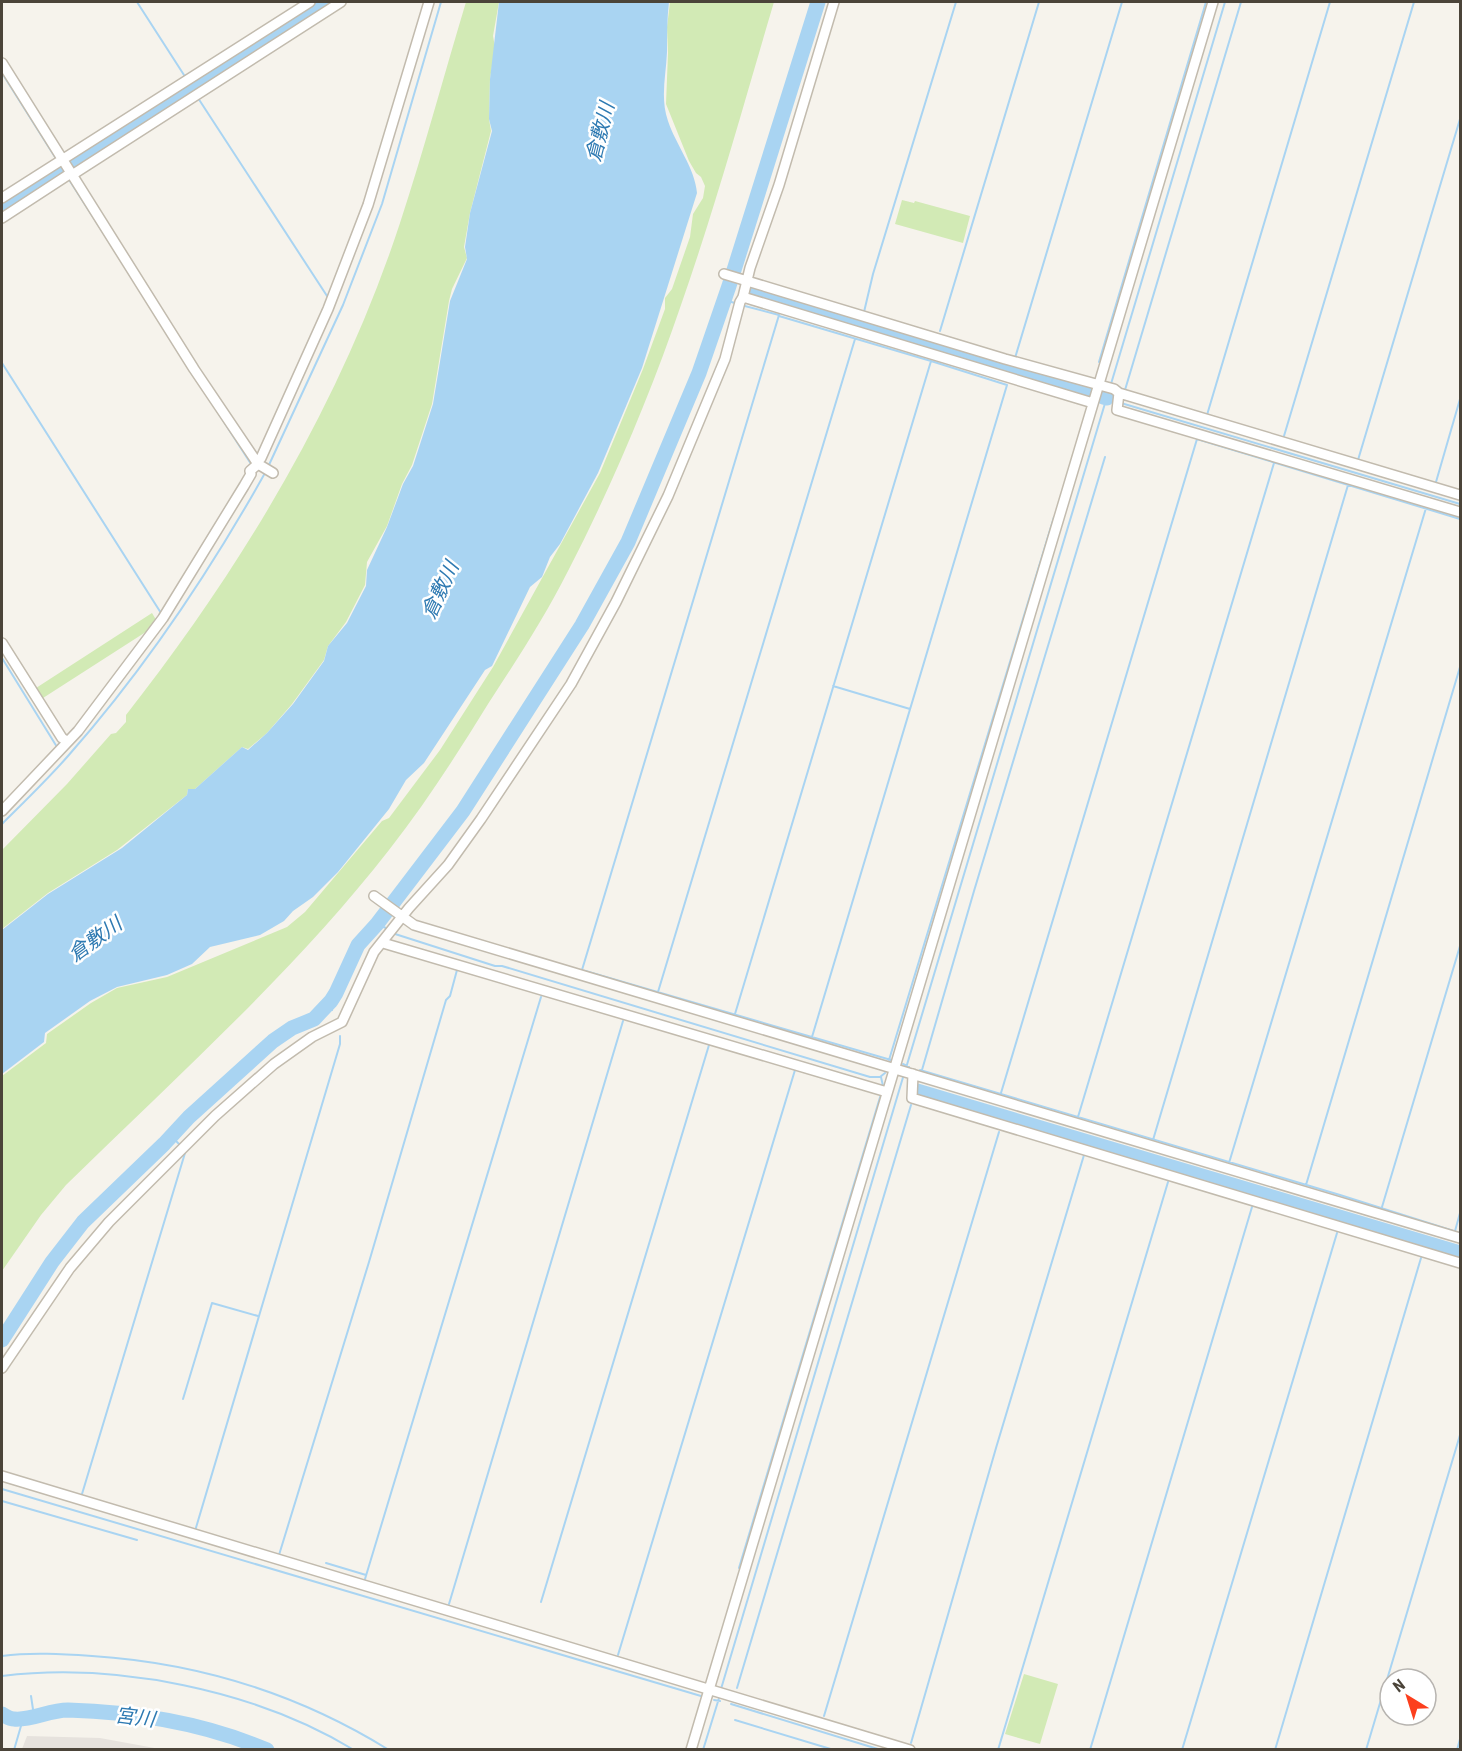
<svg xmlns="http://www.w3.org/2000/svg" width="1462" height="1751" font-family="'Roboto Condensed','Noto Sans JP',sans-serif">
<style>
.industrial{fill:#e6e2dd}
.green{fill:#d2eab5}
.water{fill:#a9d4f2}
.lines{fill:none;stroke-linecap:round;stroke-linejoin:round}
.stream{stroke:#a9d4f2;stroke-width:2}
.river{stroke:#a9d4f2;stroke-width:15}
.minor-casing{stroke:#c2bbae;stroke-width:12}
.minor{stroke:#fff;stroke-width:9}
.labels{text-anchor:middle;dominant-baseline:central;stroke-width:5;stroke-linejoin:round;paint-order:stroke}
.water-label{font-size:20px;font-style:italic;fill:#2e7ab2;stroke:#fff}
</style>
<rect width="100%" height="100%" fill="#f6f3ec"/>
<!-- industrial -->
<path class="industrial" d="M27,1736L100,1738L160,1749H22Z"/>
<!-- green -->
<path class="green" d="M466,2H499L493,36L495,47L490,79L489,119L491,131L470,213L464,247L467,258L452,289L449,301L432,404L412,465L402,484L387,526L367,562L365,585L346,622L328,646L324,660L292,704L267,733L248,749L242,747L195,789H188L187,795L117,850L48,893L2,929V850L67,784L111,734L116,733L126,722V715C242,567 341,403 400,223C424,150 444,75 466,2Z
M670,2H774C744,103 716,205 681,305C651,393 611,488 568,571C545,617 516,661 488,704C457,754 426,803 389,850C293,973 177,1076 66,1185L41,1215L2,1271V1076L46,1043L47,1034L91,1003L117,988L167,977L287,927L305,912L382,821L389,818L440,750L493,667L600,473L643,369L665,309V298L672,289L690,237L693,214L703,198L705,186L701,177L696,173L689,161L666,104L668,53L667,27Z
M902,200L914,203L915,201L970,216L963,243L895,224Z
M152,613L158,623L152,628L43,698L36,688Z
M1024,1674L1058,1684L1040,1744L1005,1734Z"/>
<!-- water -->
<path class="water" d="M499,2H669C667,19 667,35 667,52C666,76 660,98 668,121C676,145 695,168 697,193L642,368L598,473L560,544L550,557L542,577L530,587L492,666L485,670L424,763L406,780L389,809L338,872L313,897L293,911L284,921L260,935L210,947L192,964L167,975L117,987L90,1001L45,1033L44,1042L2,1074V930L48,894L122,848L187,795L188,789H195L242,747L248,750L267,733L293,704L324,661L328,646L347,623L366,586L367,570L387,527L403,484L413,466L433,404L450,301L467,259L465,247L470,213L492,131L489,119L490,79Z"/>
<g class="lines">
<!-- stream -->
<path class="stream" d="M137,2L184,75
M324,2L325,4
M2,73L55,157
M191,86L194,91
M198,98L329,299
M68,178L122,262
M724,300L735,303
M741,305L779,315L582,970L891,1060
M864,312L873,274L956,2
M940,331L1039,2
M935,347L936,344
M1015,358L1122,2
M1099,362L1206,2
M2,363L161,613
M1011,370L1012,366
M1111,384L1225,2
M1125,390L1241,2
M1088,393L1089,389
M1121,403L1460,504
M217,411L253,467
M1207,415L1330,2
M1284,436L1414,2
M1358,460L1460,119
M268,467L343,305L382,204L441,2
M1436,482L1460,399
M2,658L57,747
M833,686L910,709
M2,824C24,802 47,780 68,756C144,670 209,573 265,473
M377,924L388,929
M392,933L495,966H502L870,1077H880L885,1073
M658,992L855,339
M327,1005L332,1010
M735,1014L931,361L779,316
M812,1037L1007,385L931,361
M889,1060L1054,517
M903,1064L909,1067
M906,1068L1109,390
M920,1070L1340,1195L1460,1233
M922,1070L974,891L1105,457
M881,1077L883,1086
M1001,1093L1197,439L1460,519
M1078,1117L1274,463
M1003,1119V1117
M171,1136L179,1144
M1153,1140L1348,485
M1229,1163L1426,508
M1171,1170L1172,1167
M1306,1185L1460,667
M1256,1195L1257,1192
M1382,1207L1460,946
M1340,1220L1341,1218
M1455,1231L1460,1213
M1425,1245V1243
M183,1399L212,1303L258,1316
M2,1489L701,1696
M82,1494L185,1153
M2,1501L137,1540
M195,1531L340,1044V1036
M279,1555L369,1262L446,1000L450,996L457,970
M326,1563L366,1575
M739,1568L881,1094
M365,1579L541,997
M541,1602L709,1045
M449,1604L623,1021
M618,1655L795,1070
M2,1656C31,1652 63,1654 92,1656C200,1663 297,1693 389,1750
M2,1676C116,1662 255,1690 354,1750
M737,1688L911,1105
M721,1689L904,1074
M31,1696L34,1716
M714,1700L720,1701
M731,1704L881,1750
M824,1716L999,1132
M735,1720L834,1750
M911,1743L996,1448L1084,1155
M175,1749L180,1750
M14,1750L23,1719
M703,1750L720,1695
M998,1750L1168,1182
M1090,1750L1252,1207
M1182,1750L1337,1233
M1275,1750L1421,1258
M1366,1750L1460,1435
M1457,1750L1460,1739"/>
<!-- river -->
<path class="river" d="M2,211L329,2
M749,292L1091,393
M1103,397L1107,398
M917,1091L1460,1253
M2,1340L52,1262L83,1222L164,1144L189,1117L273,1041L292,1028L314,1019L331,1001L336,993L358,945L377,924L463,811L582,625L628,542L699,373L729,286L818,2
M2,1714C6,1716 9,1719 14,1719C31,1721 49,1710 68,1710C136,1712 204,1723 267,1750"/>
<defs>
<path id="minor" d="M2,63L194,369L258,464L273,473
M72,175L341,2
M2,198L310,2
M2,218L71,173
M724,274L1005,359L1114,389L1119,393L1460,495
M743,297L1093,403
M1119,393L1117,410L1460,512
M257,462L261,458L328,309L368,205L429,2
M2,643L62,738L67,741
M2,811L78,731L163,618L244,486L251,474L250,471L258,464
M374,896L414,925L1460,1238
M383,943L887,1092
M913,1074L912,1098L1460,1263
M2,1368L70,1268L109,1222L215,1116L274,1064L312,1037L342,1022L374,952L409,908L448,865L481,819L571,684L616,602L668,496L725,359L740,302L743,297L750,268L779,185L834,2
M2,1476L910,1750
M691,1750L1213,2"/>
</defs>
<!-- minor casing -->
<use href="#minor" class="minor-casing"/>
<!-- minor -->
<use href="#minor" class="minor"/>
</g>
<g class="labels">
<!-- water labels -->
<g class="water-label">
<text transform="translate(600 132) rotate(-76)">倉敷川</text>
<text transform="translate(440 590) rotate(-65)">倉敷川</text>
<text transform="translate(95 939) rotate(-36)">倉敷川</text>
<text transform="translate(135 1717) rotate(7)">宮川</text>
</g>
</g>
<!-- border -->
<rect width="1462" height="1751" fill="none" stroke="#4b4439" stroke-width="6"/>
<!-- north arrow -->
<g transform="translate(1408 1697) rotate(322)"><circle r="28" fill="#ffffff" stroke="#b7b4b0" stroke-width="1.5"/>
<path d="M0-4.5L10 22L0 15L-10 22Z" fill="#fc3f1d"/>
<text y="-9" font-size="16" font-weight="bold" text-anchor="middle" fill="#4b4439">N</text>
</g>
</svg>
